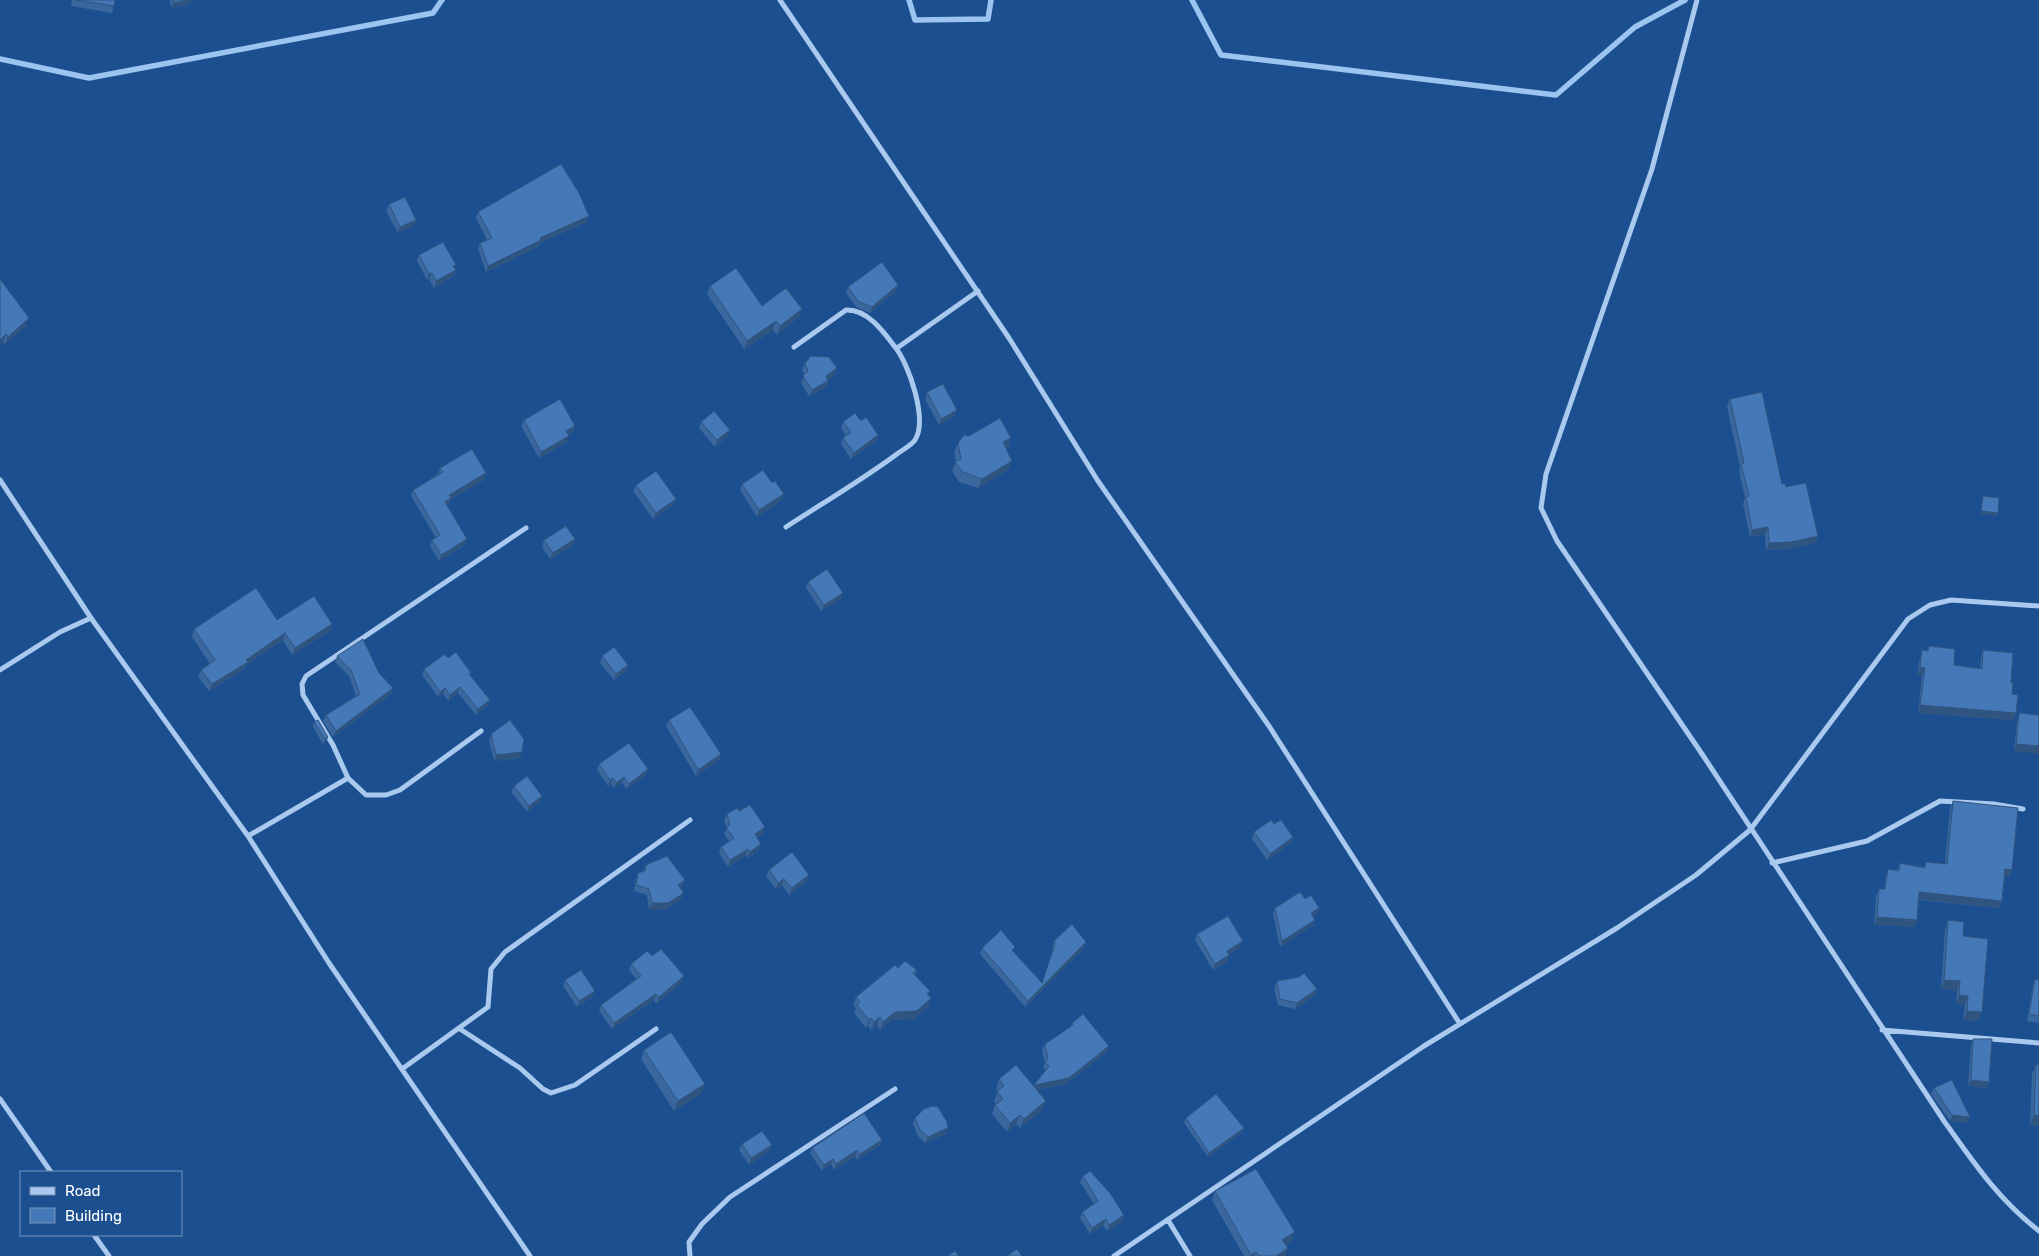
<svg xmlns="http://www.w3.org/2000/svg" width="2039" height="1256" font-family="Rubik,sans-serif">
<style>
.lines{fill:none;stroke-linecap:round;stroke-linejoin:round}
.stream{stroke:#9cc4f0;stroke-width:5.5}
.minor{stroke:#a9c9ee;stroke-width:5}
.wall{fill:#3a679d}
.shaded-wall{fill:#305480}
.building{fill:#4478b7;stroke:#305480}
</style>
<rect width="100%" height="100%" fill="#1b4f8f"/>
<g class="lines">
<!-- stream -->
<path class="stream" d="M909,0L915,20L988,19L991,0
M1192,0L1221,55L1556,95L1635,27L1685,0
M0,59L89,78L433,13L442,0"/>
<!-- minor -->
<path class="minor" d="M780,0L1009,338L1098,481L1269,726L1460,1024
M1697,0L1652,169L1546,474L1541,508L1557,541L1702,754L1944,1121C1974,1163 1998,1199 2039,1231
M897,348L978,291
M0,480L91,618
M786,527C823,503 862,480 897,454C902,450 912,445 915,440C928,420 909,364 895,347C883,331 867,309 846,310L794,347
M0,670L60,632L91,618L248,836L329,963L530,1256
M481,731L400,790L386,795H366L348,778L333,745L303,695L302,684L306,676L526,528
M248,836L348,778
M1772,863L1867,841L1940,801L1994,804L2023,809
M460,1029L520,1068L543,1089L551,1093L575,1085L656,1029
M1882,1030L2039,1043
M402,1069L488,1007L491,969L505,952L690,820
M0,1099L51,1172
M1168,1220L1190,1256
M94,1235L109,1256
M690,1256L689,1242L702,1224L730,1197L895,1089
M1114,1256L1424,1046L1617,928L1696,875L1750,830L1908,619L1930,605L1951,600L2039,606"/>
</g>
<!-- wall -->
<path class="wall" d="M72,0H115L112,13L71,6Z
M170,0H191L189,5L171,8Z
M389,204L414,226L398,233L386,211Z
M478,212L589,216L587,222L540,243L539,246L486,272L478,249L480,243L487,240L476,218Z
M419,255L455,268L456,270L454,276L434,288L429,279L427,280L417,261Z
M0,279L26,326L5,344L3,342L0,345Z
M898,285L896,291L870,313L856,307L846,293L848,287Z
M710,286L762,306L799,317L777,335L773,330L744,349L707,294Z
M805,363L835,375L827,380L828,381L826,387L809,396L801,383L805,375L802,370Z
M927,392L957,410L954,417L939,425L925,399Z
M1730,399L1782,484L1786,487L1818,536L1815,543L1788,549L1766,550L1765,534L1750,537L1743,504L1745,498L1739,471L1740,467L1727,407Z
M524,420L573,432L568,434L567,442L539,458L521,426Z
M861,421L878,435L876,441L851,459L841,444L843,438L846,436L841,428L843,422Z
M701,422L730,430L728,436L715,447L699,428Z
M969,436L1011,438L1008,448H1006L1008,470L978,488L959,482L952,471L956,462L954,452L958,443Z
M440,468L484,480L451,499L449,504L447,506L465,545L439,561L430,546L432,540L436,538L411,496L413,490L438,474Z
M772,483L781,501L757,517L740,490L742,484Z
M636,485L676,499L673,505L653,519L633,491Z
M575,539L573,545L550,559L542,547L544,540Z
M808,582L841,599L821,611L806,588Z
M277,620L332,624L330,631L292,655L283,640L246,665L245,669L209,691L198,677L201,670L210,664L192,637L194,629Z
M1929,646L1954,665L1980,668L1981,658L1983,650L2011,683L2012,694L2016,713L2013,720L1918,713L1922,675H1917L1920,658L1922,650L1927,651Z
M337,656L379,673L393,688L391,694L333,737L323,721L326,715L356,696L349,676L335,662Z
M602,656L628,665L626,671L614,680L600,663Z
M448,658L471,673L470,675L488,705L476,715L458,693L448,701L443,694L438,697L422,675L424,669Z
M2019,713L2039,715L2014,751L2017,721Z
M669,720L721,754L719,760L696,776L666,726Z
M314,722L328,737L326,742L323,744L313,727Z
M491,734L520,758L494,761L489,740Z
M599,764L646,775L627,789L622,783L614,788L611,784L608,786L597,770Z
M514,786L542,796L540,802L527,812L511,792Z
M1953,801L2012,870L2009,877L2005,876L2002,901L1999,908L1919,900L1917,920L1915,927L1874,925L1876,896L1879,889H1884L1886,876L1888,869L1897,870L1900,863L1924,867L1926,862L1945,864L1950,808Z
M739,811L763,834L757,838L759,850L747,858L746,855L728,867L719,853L721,847L729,841L724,834L727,827L724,821L727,814Z
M1254,832L1291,843L1267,860L1252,839Z
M646,865L682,886L680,888L681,899L666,910H649L647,895L634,891L636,879L638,873L643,871Z
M769,870L807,881L789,895L782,885L776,889L766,876Z
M1305,899L1319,908L1317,914L1313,916V925L1280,947L1273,914L1275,908Z
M1948,920L1963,936L1978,1021L1963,1020L1965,1005L1956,1004L1957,991L1941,989L1945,930Z
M1197,934L1243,941L1240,947L1229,954L1227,962L1213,970L1195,940Z
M1054,941L1086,942L1084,948L1025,1007L980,954L982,948L1014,952L1042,983L1053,950L1052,948Z
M652,956L681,983L656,1004L654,1000L612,1029L599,1011L601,1005L636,979L629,970L631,964Z
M898,968L917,970L915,975L931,998L928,1007L914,1019L892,1020L880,1030L877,1025L871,1030L868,1026L866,1028L854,1013L856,1008L853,1005L856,997Z
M2035,979L2039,980V1023L2027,1021L2033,985Z
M565,980L592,997L577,1007L563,986Z
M1277,981L1315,995L1295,1009L1278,1005L1274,987Z
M1072,1023L1107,1052L1066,1084L1036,1090L1042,1110L1020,1128L1016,1124L1007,1132L992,1114L995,1105L996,1104L994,1101L998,1091L996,1089L999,1079L1033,1087L1046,1070L1043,1068L1045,1063L1042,1050L1045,1044L1070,1027Z
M1973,1039L1989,1082L1986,1088L1968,1086L1971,1045Z
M644,1050L705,1084L701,1094L674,1111L641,1059Z
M2039,1064V1126L2030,1125L2032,1074L2036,1065Z
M1934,1088L1968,1123L1950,1121L1931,1094Z
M915,1118L946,1134L925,1143L918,1136L913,1124Z
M1186,1118L1244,1128L1242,1132L1208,1157L1184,1123Z
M882,1140L880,1145L857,1160L855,1156L834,1170L831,1164L822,1171L810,1153L812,1148Z
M742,1144L769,1151L749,1165L739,1150Z
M1083,1176L1122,1222L1107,1231L1103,1225L1090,1234L1080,1218L1082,1212L1094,1204L1080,1182Z
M1215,1191L1292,1241L1285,1245L1288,1248L1285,1256H1244L1212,1200Z"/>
<!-- shaded-wall -->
<path class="shaded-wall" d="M188,0H191L189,5L171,8L173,3Z
M589,216L587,222L540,243L539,246L486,272L488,266L540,238Z
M416,220L414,226L398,233L400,227Z
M456,270L454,276L434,288L436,281Z
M432,273L429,279L427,280L429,274Z
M898,285L896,291L870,313L872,307Z
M802,309L799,317L777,335L780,326Z
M29,318L26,326L5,344L8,337Z
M776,321L773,330L744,349L747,341Z
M6,334L3,342L0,345V340Z
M837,368L835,375L823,382L826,376Z
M828,381L826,387L809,396L812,390Z
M957,410L954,417L939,425L941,419Z
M575,426L573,432L563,437L566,431Z
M730,430L728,436L715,447L717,440Z
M878,435L876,441L851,459L854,453Z
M569,436L567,442L539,458L541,452Z
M1011,438L1008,448L1000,451L1003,442Z
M1012,461L1008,470L978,488L982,479Z
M486,473L484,480L451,499L449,504L442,508L445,502L449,495Z
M784,494L781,501L757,517L759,510Z
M676,499L673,505L653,519L656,513Z
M1981,511L1998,513L1997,516L1980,514Z
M1768,527L1765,534L1750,537L1752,530Z
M1818,536L1815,543L1788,549L1766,550L1769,543Z
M467,539L465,545L439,561L441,555Z
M575,539L573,545L550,559L553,553Z
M843,593L841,599L821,611L824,605Z
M332,624L330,631L292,655L295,648Z
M285,633L283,640L246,665L245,669L209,691L212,684Z
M628,665L626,671L614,680L616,674Z
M1920,667L1925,668L1922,675H1917Z
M460,687L458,693L448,701L450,695Z
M393,688L391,694L333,737L336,731Z
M445,688L443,694L438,697L440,692Z
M490,700L488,705L476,715L478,709Z
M1920,705L2016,713L2013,720L1918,713Z
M328,737L326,742L323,744L325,739Z
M2016,744L2039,746V754L2014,751Z
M522,752L520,758L494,761L496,755Z
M721,754L719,760L696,776L698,770Z
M648,769L646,775L627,789L629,784Z
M624,777L622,783L614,788L616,783Z
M613,778L611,784L608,786L610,780Z
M542,796L540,802L527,812L529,806Z
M765,827L763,834L753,841L755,834Z
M1293,837L1291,843L1267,860L1270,854Z
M761,844L759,850L747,858L750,852Z
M748,849L746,855L728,867L730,860Z
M2005,869L2012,870L2009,877L2003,876Z
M809,875L807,881L789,895L792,888Z
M784,879L782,885L776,889L778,883Z
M685,880L682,886L675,892L678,885Z
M1919,892L2002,901L1999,908L1916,899Z
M684,893L681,899L666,910H649L652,903Z
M1319,908L1317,914L1309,919L1311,913Z
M1877,917L1917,920L1915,927L1874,925Z
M1315,920L1313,925L1280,947L1282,941Z
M1243,941L1240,947L1224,957L1227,951Z
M1086,942L1084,948L1025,1007L1028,1001Z
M1229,955L1227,962L1213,970L1215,964Z
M684,976L681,983L656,1004L659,997Z
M1944,980L1960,981L1957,991L1941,989Z
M1317,989L1315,995L1295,1009L1297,1003Z
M595,991L592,997L577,1007L579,1001Z
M656,994L654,1000L612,1029L614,1023Z
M1959,995L1968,996L1965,1005L1956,1004Z
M931,998L928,1007L914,1019L892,1020L880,1030L883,1022L895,1012Z
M1967,1011L1982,1012L1978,1021L1963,1020Z
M880,1017L877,1025L871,1030L874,1022Z
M871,1018L868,1026L866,1028L869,1020Z
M1109,1046L1107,1052L1066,1084L1032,1091L1034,1085Z
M1971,1080L1989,1082L1986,1088L1968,1086Z
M705,1084L701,1094L674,1111L678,1101Z
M1046,1101L1042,1110L1020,1128L1024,1119Z
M1020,1115L1016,1124L1007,1132L1010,1123Z
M1952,1115L1970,1117L1968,1123L1950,1121Z
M2034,1115L2039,1116V1126L2030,1125Z
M948,1128L946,1134L925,1143L928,1137Z
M1244,1128L1242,1132L1208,1157L1209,1153Z
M882,1140L880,1145L857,1160L860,1154Z
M772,1145L769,1151L749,1165L751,1158Z
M857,1150L855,1156L834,1170L836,1164Z
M833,1159L831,1164L822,1171L824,1165Z
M1124,1215L1122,1222L1107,1231L1109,1225Z
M1106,1219L1103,1225L1090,1234L1092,1228Z
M1295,1232L1292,1241L1279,1248L1282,1240Z
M1288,1248L1285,1256H1276Z
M1256,1252L1254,1256H1251V1255Z"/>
<!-- building -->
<path class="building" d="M76,0H115L114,6Z
M173,0H188L173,3Z
M561,164L579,193L589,216L540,238L541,240L488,266L480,243L492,238L478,212Z
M405,197L416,220L400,227L389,204Z
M443,242L456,265L453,266L456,270L436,281L432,273L429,274L419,255Z
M882,262L898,285L872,307L858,301L848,287Z
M736,268L762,306L786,288L802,309L780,326L776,321L747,341L710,286Z
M0,279L29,318L8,337L6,334L0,340Z
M811,356L829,357L837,368L826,376L828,381L812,390L803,376L808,371L805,363Z
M943,384L957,410L941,419L927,392Z
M1762,392L1782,484L1785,483L1786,487L1806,483L1818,536L1791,542L1769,543L1768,527L1752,530L1746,497L1749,496L1741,464L1744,463L1730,399Z
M560,399L575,426L566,431L569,436L541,452L524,420Z
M714,411L730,430L717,440L701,422Z
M855,413L861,421L866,417L878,435L854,453L843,438L851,432L843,422Z
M1000,418L1011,438L1003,442L1012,461L982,479L963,472L955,462L961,459L958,443L964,435L969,436Z
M472,449L486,473L449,495L451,498L445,502L467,539L441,555L432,540L440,535L413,490L443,472L440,468Z
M763,470L772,483L775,481L784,494L759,510L742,484Z
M656,471L676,499L656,513L636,485Z
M1983,496L1999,498L1998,513L1981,511Z
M566,526L575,539L553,553L544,540Z
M827,569L843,593L824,605L808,582Z
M256,588L277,620L314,596L332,624L295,648L285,633L246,660L248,662L212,684L201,670L215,660L194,629Z
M363,639L379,673L393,688L336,731L326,715L360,694L351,670L337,656Z
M1929,646L1955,649L1954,665L1982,669L1983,650L2013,653L2011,683H2013L2012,694L2018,695L2016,713L1920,705L1925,668L1920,667L1922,650L1928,651Z
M614,647L628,665L616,674L602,656Z
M456,652L471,673L469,674L490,700L478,709L460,687L450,695L445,688L440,692L424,669L445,654L448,658Z
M690,707L721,754L698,770L669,720Z
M2019,713L2039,715V746L2016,744Z
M318,720L328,737L325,739L314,722Z
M510,720L524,739L522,752L496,755L491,734Z
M629,743L648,769L629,784L624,777L616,783L613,778L610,780L599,764Z
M527,776L542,796L529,806L514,786Z
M1953,801L2018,808L2012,870L2005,869L2002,901L1919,892L1917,920L1877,917L1879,889H1885L1888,869L1899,871L1900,863L1925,868L1926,862L1947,864Z
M750,805L765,827L755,834L761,844L750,852L748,849L730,860L721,847L734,838L726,828L730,825L727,814L737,808L739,811Z
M1271,820L1274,824L1281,820L1293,837L1270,854L1254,832Z
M792,852L809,875L792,888L784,879L778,883L769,870Z
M667,856L685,880L678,885L684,893L668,903H652L649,889L636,885L638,873L645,871L646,865Z
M1300,892L1305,899L1311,895L1319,908L1311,913L1315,920L1282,941L1275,908Z
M1228,916L1243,941L1227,951L1229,955L1215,964L1197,934Z
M1948,920L1964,922L1963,936L1988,939L1982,1012L1967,1011L1968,996L1959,995L1960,981L1944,980Z
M1072,924L1086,942L1028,1001L982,948L1001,930L1015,947L1012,950L1042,983L1055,944L1054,941Z
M661,949L684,976L659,997L656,994L614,1023L601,1005L641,976L631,964L647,951L652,956Z
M905,961L917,970L913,973L930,991L927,994L931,998L917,1011L895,1012L883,1022L880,1017L874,1022L871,1018L869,1020L857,1005L860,1002L856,997L895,965L898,968Z
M581,970L595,991L579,1001L565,980Z
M1304,973L1317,989L1297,1003L1280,999L1277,981L1299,977Z
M2035,979L2039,980V1016L2029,1014Z
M1083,1014L1109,1046L1069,1078L1034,1085L1049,1066L1045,1062L1048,1059L1045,1044L1073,1025L1072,1023Z
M671,1032L705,1084L678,1101L644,1050Z
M1973,1039H1992L1989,1082L1971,1080Z
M2039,1064V1116L2034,1115L2036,1065Z
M1016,1065L1046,1101L1024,1119L1020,1115L1010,1123L995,1105L1003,1099L997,1091L1004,1086L999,1079Z
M1952,1080L1970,1117L1952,1115L1934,1088Z
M1216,1094L1244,1128L1209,1153L1186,1118Z
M932,1106L938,1107L947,1122L948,1128L928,1137L920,1130L915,1118L924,1109Z
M864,1113L882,1140L860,1154L857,1150L836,1164L833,1159L824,1165L812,1148Z
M762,1131L772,1145L751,1158L742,1144Z
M1256,1169L1295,1232L1282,1240L1288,1248L1276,1256H1259L1256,1252L1251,1255L1215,1191Z
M1090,1171L1110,1193L1124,1215L1109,1225L1106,1219L1092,1228L1082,1212L1098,1201L1083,1176Z
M1017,1249L1022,1256H1007Z
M955,1251L959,1256H948Z"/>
<!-- legend -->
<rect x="20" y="1171" width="162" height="65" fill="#1b4f8f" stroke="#7695bc"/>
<rect x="30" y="1187" width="25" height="8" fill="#a9c9ee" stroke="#7695bc"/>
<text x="65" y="1196" font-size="15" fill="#ffffff">Road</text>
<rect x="30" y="1208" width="25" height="15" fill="#4478b7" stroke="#7695bc"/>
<text x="65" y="1221" font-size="15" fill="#ffffff">Building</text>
</svg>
